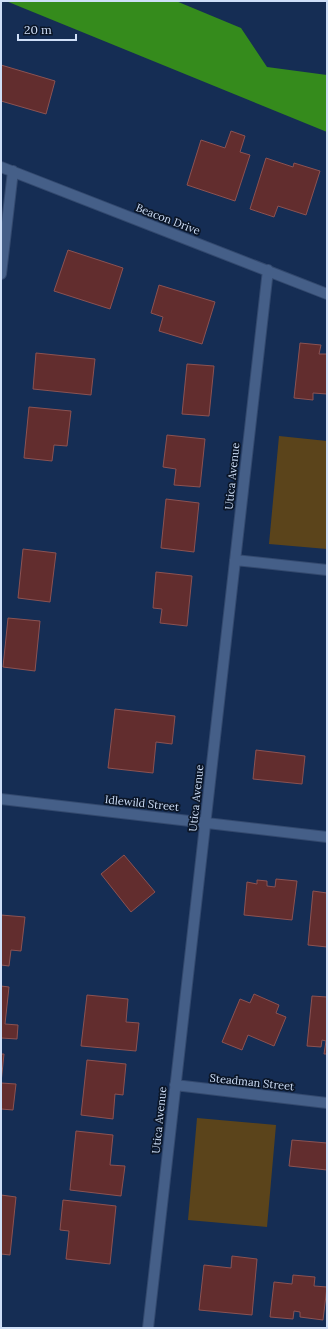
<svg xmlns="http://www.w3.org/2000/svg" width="328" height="1329" font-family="Lora,serif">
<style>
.green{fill:#5b441b}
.water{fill:#358b1c}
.building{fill:#622d2e;stroke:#8b5252}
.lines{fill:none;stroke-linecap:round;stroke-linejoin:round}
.minor-casing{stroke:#33496e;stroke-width:12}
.minor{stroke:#455f88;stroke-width:10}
.labels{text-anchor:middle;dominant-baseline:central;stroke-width:3.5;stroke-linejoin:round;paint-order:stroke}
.street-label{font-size:11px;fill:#cfdff8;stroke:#0b1628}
</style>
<rect width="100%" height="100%" fill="#152d54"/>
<!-- green -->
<path class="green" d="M279,436L327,441V549L269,544Z
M197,1118L276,1125L267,1227L188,1220Z"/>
<!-- water -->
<path class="water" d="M6,1H176L241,28L267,67L327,75V132Z"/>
<!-- building -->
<path class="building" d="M1,65L55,81L46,114L1,101Z
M231,131L245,136L240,152L250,155L235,201L187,185L201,140L225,148Z
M266,158L293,167L294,163L320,171L306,215L278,206L274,217L250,209Z
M68,250L123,268L110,309L54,291Z
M159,285L215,302L202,344L159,331L163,317L151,313Z
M300,343L321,345L319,354H327V394L313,393V400L294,398Z
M36,353L95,359L91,395L33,389Z
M187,364L214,366L209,416L182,414Z
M29,407L71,411L67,446L54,445L52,461L24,458Z
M167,435L205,439L200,487L174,485L176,469L163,467Z
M166,499L199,503L194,552L161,548Z
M23,549L56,553L50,602L18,598Z
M156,572L192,576L187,626L160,623L162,609L153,608Z
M8,618L40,621L35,671L3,667Z
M115,709L175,716L172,744L156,742L153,773L108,768Z
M256,750L305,756L302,784L253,779Z
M124,855L155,892L131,912L101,874Z
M276,879L297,881L292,920L244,915L247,882L257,884V880L267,881V886L275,887Z
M313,891L327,893V947L308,945Z
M1,915L25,917L21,951L11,950L9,966L1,965Z
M1,986L9,987L5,1024L18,1025L17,1039L1,1038Z
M254,994L279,1005L276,1013L286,1017L274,1046L248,1035L242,1050L222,1042L240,999L250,1003Z
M87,995L128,999L126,1022L139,1023L136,1051L81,1046Z
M312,996L327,997V1054H324L326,1041L322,1040L321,1047L307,1046Z
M1,1054H4L1,1083L16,1084L13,1110L1,1109Z
M87,1060L126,1064L123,1095L115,1094L113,1119L81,1115Z
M76,1131L113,1135L110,1165L125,1166L121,1196L70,1190Z
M292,1140L327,1143V1170L289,1166Z
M1,1195L16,1197L10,1255L1,1254Z
M63,1200L116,1206L110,1264L66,1259L69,1231L60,1230Z
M232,1256L257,1259L252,1315L199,1310L204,1265L231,1268Z
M293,1275L315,1277L314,1286L327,1287L323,1320L300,1317V1312L294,1311L293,1319L270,1317L274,1282L292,1284Z"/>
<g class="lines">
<defs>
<path id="minor" d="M1,167L327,294
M1,274L13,171
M235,560L327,570
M1,799L327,837
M175,1085L327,1103
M148,1328L268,270"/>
</defs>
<!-- minor casing -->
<use href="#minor" class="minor-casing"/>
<!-- minor -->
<use href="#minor" class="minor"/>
</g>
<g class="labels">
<!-- street labels -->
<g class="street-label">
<text transform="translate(168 219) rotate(21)">Beacon Drive</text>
<text transform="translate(232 476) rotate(-84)">Utica Avenue</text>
<text transform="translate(196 798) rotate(-84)">Utica Avenue</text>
<text transform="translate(142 803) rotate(6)">Idlewild Street</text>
<text transform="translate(252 1082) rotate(6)">Steadman Street</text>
<text transform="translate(159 1120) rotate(-84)">Utica Avenue</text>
</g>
</g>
<!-- border -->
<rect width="328" height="1329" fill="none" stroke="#cfdff8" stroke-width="4"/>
<!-- scale -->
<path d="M18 34v6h58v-6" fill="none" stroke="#cfdff8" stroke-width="2"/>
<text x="24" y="34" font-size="12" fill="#cfdff8" stroke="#0b1628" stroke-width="3" paint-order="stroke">20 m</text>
</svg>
